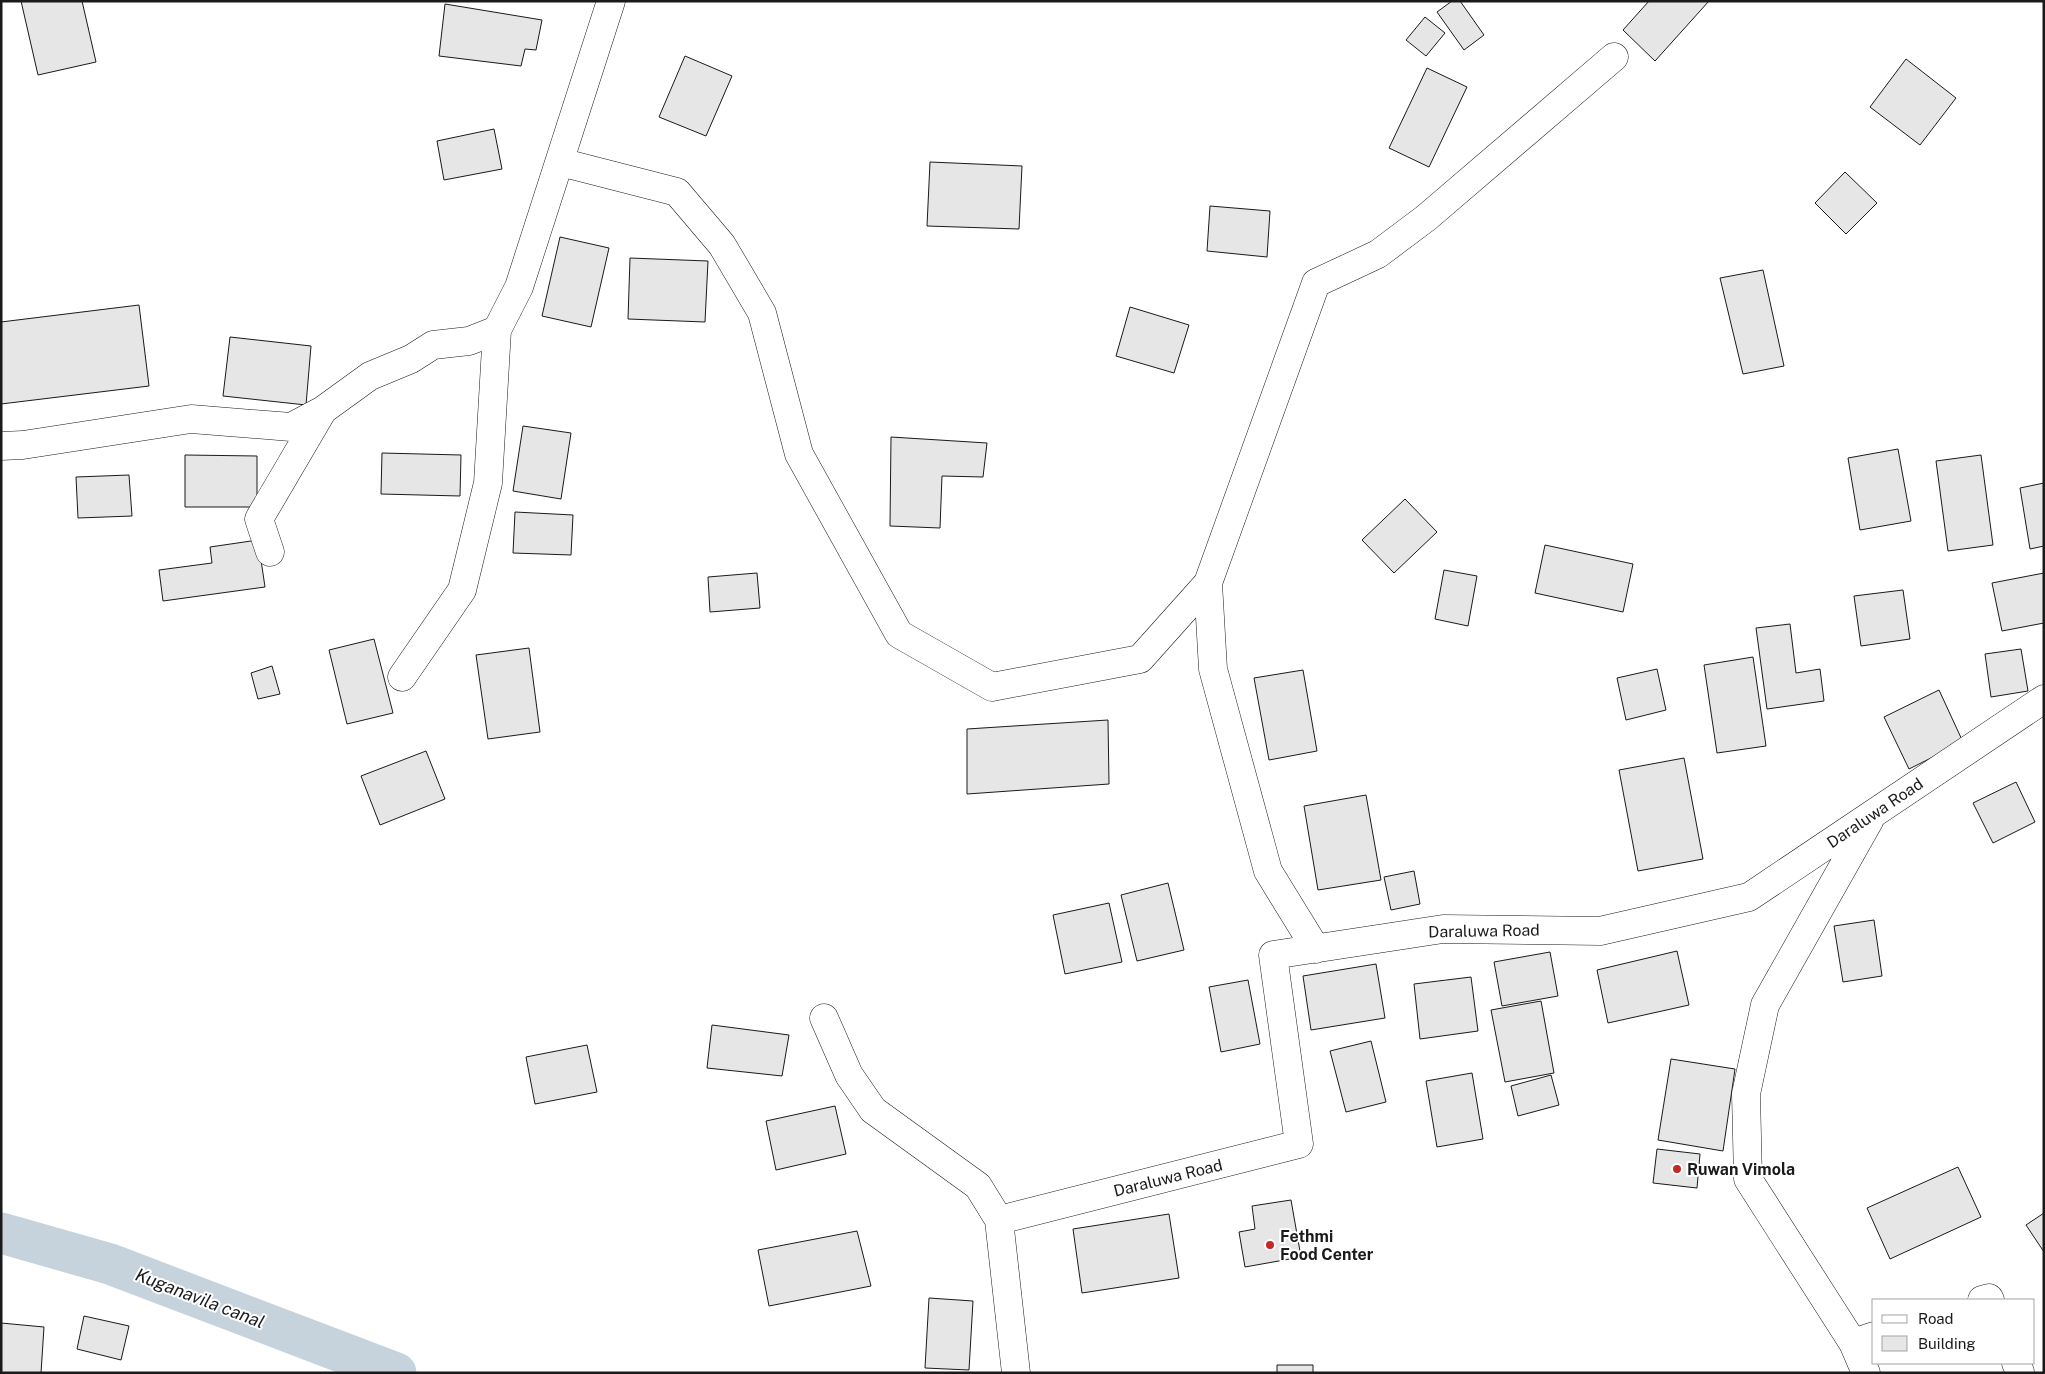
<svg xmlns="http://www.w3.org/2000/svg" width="2045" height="1374" font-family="'Public Sans',sans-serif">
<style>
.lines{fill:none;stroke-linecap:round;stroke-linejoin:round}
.canal{stroke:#c6d2dc;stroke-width:41}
.building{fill:#e6e6e6;stroke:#1a1a1a}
.street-casing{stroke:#1a1a1a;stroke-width:29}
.street{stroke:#fff;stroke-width:28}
.poi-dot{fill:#c62828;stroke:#fff;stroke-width:2}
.labels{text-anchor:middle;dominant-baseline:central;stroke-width:4;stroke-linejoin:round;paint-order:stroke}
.street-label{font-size:16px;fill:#1a1a1a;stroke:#fff}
.poi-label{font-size:16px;font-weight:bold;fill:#1a1a1a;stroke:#fff;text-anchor:start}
.water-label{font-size:18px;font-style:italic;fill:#1a1a1a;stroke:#fff}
</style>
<rect width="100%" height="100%" fill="#fff"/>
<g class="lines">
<!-- canal -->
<path class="canal" d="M1,1233L110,1264L396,1373"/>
</g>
<!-- building -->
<path class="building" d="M21,1H82L96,62L38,75Z
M1452,1H1460L1484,35L1464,50L1437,12Z
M1649,1H1709L1655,61L1623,30Z
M445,4L542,20L536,50L525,49L521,66L439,56Z
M1425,17L1445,33L1426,56L1406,40Z
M685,56L732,76L706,136L659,117Z
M1906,59L1956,98L1920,145L1870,107Z
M1427,68L1467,87L1429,167L1389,148Z
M494,129L502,169L444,180L437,141Z
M930,162L1022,166L1019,229L927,226Z
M1845,172L1877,203L1846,234L1815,203Z
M1210,206L1270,211L1267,257L1207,251Z
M560,237L609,248L591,327L542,316Z
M630,258L708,261L705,322L628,319Z
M1763,270L1784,366L1743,374L1720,278Z
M139,305L149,386L1,404V322Z
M1130,307L1189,325L1174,373L1116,356Z
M230,337L311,346L306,405L223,396Z
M523,426L571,433L561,499L513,491Z
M891,437L987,443L983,477L942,476L940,528L890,526Z
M1898,449L1911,521L1860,530L1848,458Z
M382,453L461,455L460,496L381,494Z
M185,455L257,456V507H185Z
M1981,455L1993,545L1948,551L1936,461Z
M129,475L132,516L78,518L76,477Z
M2044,483V546L2030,549L2020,488Z
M1405,499L1437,532L1394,573L1362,540Z
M515,512L573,515L571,555L513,553Z
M258,540L265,587L163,601L159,570L212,563L210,547Z
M1545,545L1633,564L1623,612L1535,593Z
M1444,570L1477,576L1468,626L1435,619Z
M757,573L760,608L710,612L708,577Z
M2044,573V623L2002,631L1992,583Z
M1903,590L1910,639L1861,646L1854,596Z
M1790,624L1796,673L1820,669L1824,701L1767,709L1756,628Z
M374,639L393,713L347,724L329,650Z
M529,648L540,732L488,739L476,655Z
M2021,649L2028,691L1991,697L1985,654Z
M1753,657L1766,746L1717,753L1704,665Z
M272,666L280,694L258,699L251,673Z
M1657,669L1666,710L1626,720L1617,678Z
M1303,670L1317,751L1269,760L1254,678Z
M1939,690L1963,742L1909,769L1884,717Z
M1108,720L1109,784L967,794V729Z
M426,751L445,799L380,825L361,776Z
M1684,758L1703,859L1638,871L1619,770Z
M2016,782L2035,822L1993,843L1973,803Z
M1366,795L1381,880L1318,890L1304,806Z
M1414,871L1420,904L1391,910L1384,877Z
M1168,883L1184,950L1137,961L1121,895Z
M1109,903L1122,962L1065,974L1053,915Z
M1874,920L1882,976L1843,982L1834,926Z
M1677,951L1689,1005L1608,1023L1597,970Z
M1550,952L1558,996L1502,1006L1494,962Z
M1376,964L1385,1018L1311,1030L1303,976Z
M1471,977L1478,1031L1420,1039L1414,984Z
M1248,980L1260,1044L1221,1052L1209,987Z
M1541,1001L1554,1073L1505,1082L1491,1010Z
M712,1025L789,1035L782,1076L707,1068Z
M1371,1041L1386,1102L1346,1112L1330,1051Z
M587,1045L597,1092L535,1104L526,1057Z
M1671,1059L1735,1069L1723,1151L1658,1140Z
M1472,1073L1483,1139L1437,1147L1426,1081Z
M1551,1075L1559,1105L1518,1116L1511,1086Z
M835,1106L846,1154L776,1170L766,1121Z
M1657,1149L1700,1154L1697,1188L1653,1183Z
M1958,1167L1981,1217L1890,1259L1867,1208Z
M1291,1200L1301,1257L1245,1267L1239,1232L1255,1229L1252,1206Z
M2044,1213V1252L2026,1225Z
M1169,1214L1179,1278L1082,1293L1073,1229Z
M857,1231L871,1286L769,1306L758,1250Z
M929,1298L973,1301L969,1370L925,1368Z
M84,1316L129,1326L121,1360L77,1349Z
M1,1323L44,1327L41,1373H1Z
M1277,1365H1313V1373H1277Z"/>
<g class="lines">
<defs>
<path id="street" d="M560,162L677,192L722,245L762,313L799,454L899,634L992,687L1140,659L1208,583L1316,283L1378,254L1426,218L1614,57
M1,446L23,445L191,419L291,427L323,410L370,376L411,359L433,345L469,341L497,330L519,287L611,1
M270,552L259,519L323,410
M1208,583L1213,669L1268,871L1316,949
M402,677L462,590L488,483L497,330
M1870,819L1765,1005L1746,1094L1748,1179L1853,1343L1874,1336
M824,1018L849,1075L873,1110L978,1186L999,1220L1016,1373
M999,1220L1299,1144L1273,955L1443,929L1600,931L1749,897L2044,699
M1982,1300L1989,1298L1990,1300
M1853,1343L1866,1373
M2016,1363L2020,1372"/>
</defs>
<!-- street casing -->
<use href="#street" class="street-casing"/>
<!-- street -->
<use href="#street" class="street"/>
</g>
<!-- markers -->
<g class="poi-dot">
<circle cx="1677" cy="1169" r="5"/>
<circle cx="1270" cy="1245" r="5"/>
</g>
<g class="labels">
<!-- street labels -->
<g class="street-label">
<text transform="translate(1875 813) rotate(-34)">Daraluwa Road</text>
<text transform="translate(1484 931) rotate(-1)">Daraluwa Road</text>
<text transform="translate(1168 1178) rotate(-14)">Daraluwa Road</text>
</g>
<!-- poi labels -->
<g class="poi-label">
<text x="1687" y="1169">Ruwan Vimola</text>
<text x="1280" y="1236">Fethmi<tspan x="1280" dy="18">Food Center</tspan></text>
</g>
<!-- water labels -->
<g class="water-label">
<text transform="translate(200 1298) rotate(21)">Kuganavila canal</text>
</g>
</g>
<!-- border -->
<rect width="2045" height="1374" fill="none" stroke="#1a1a1a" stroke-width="5"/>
<!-- legend -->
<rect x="1872" y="1299" width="162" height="65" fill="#ffffff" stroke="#a3a3a3"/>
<rect x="1882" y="1315" width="25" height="8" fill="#ffffff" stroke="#a3a3a3"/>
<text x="1918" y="1324" font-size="15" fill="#1a1a1a">Road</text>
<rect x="1882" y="1336" width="25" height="15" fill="#e6e6e6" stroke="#a3a3a3"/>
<text x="1918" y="1349" font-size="15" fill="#1a1a1a">Building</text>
</svg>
